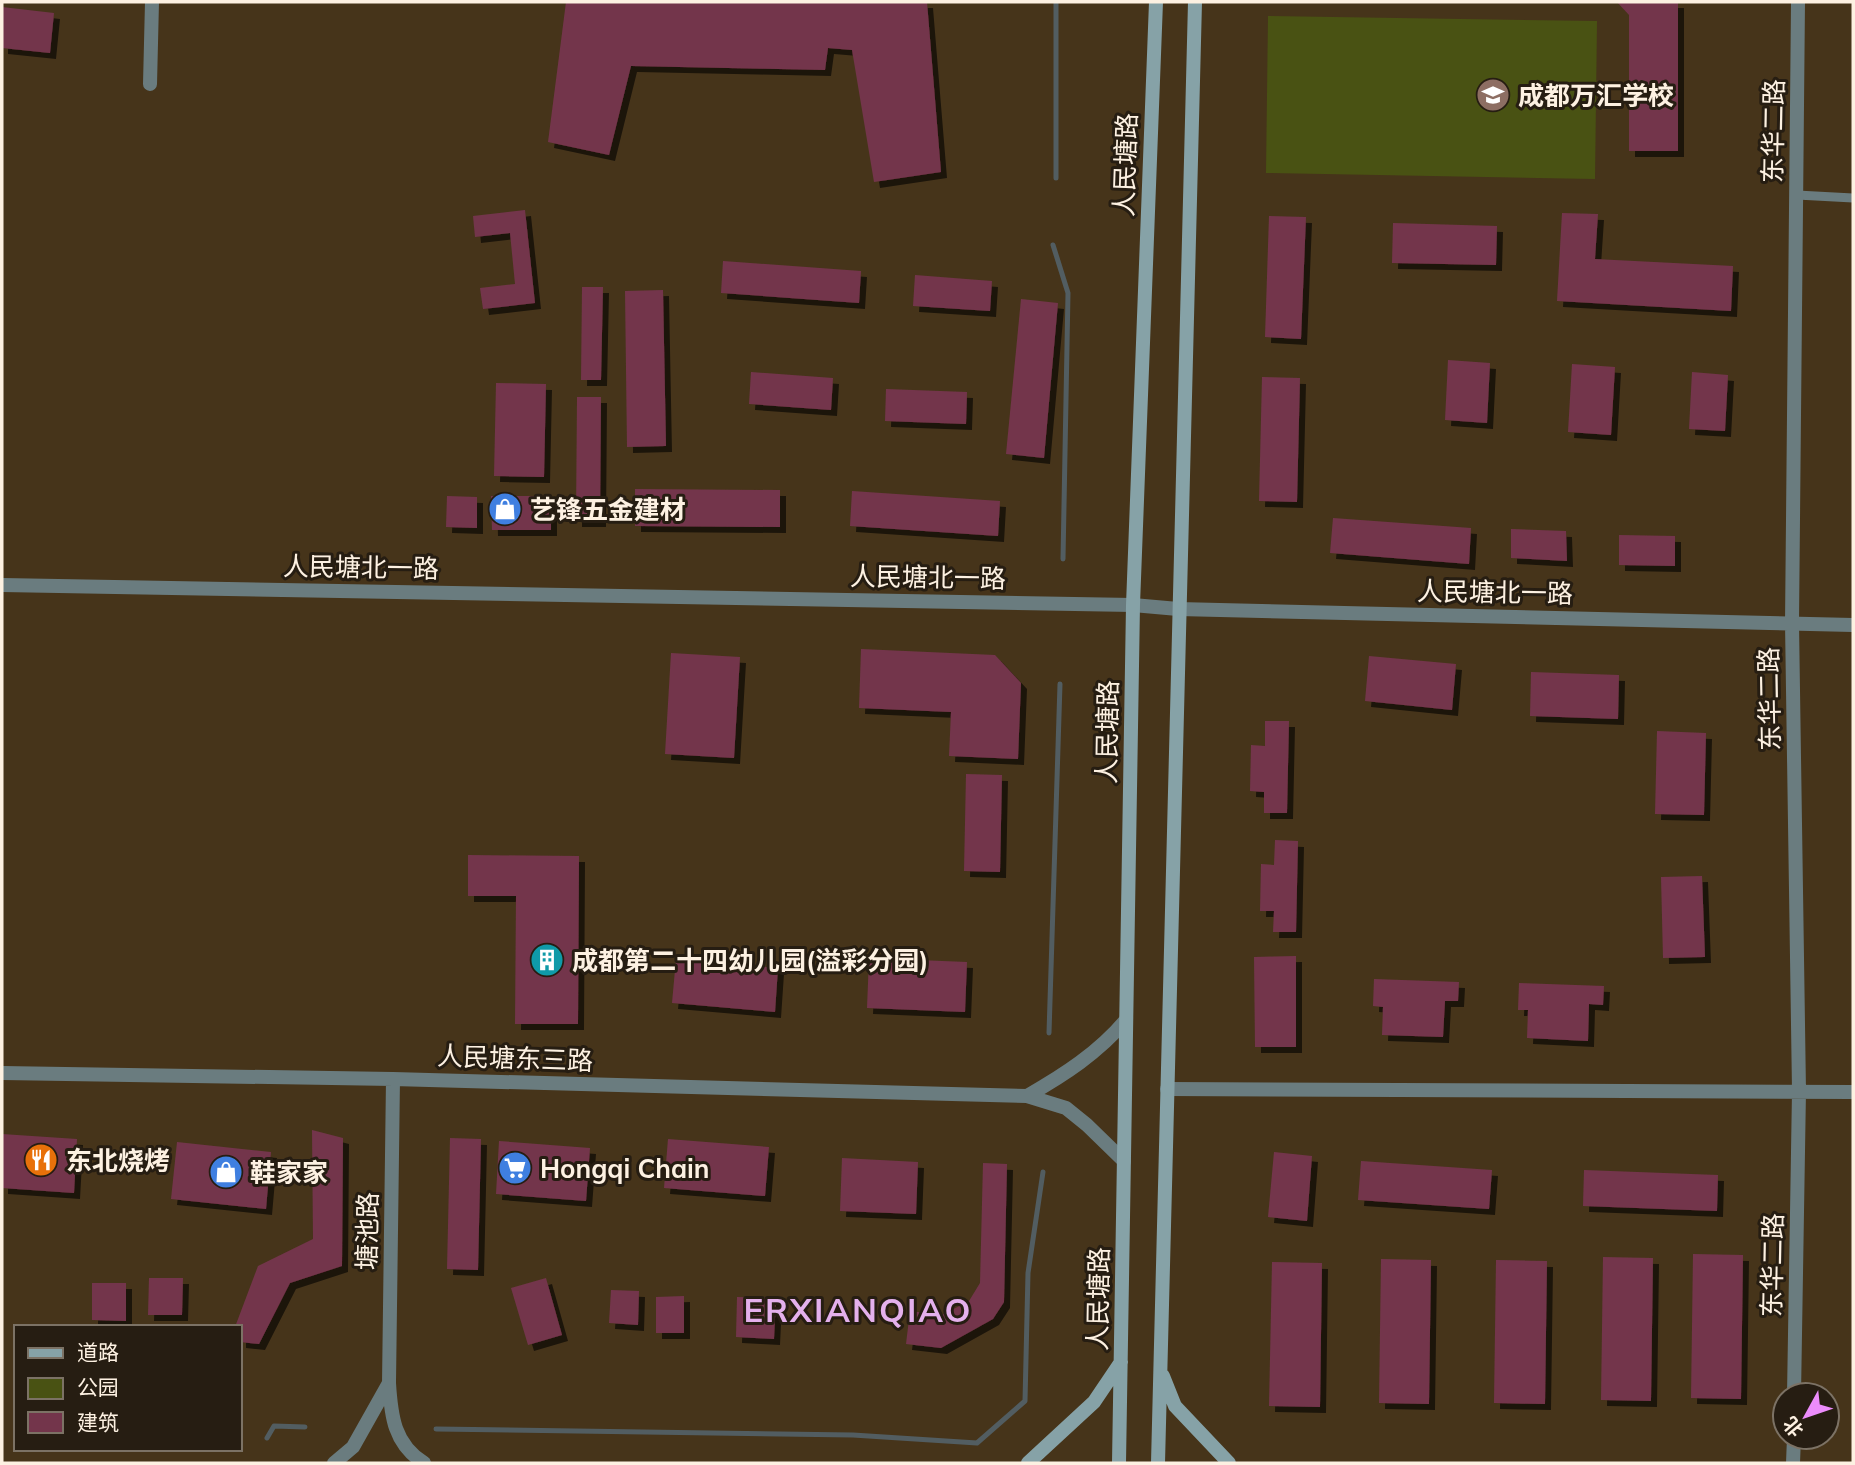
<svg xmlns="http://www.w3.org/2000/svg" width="1855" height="1465" font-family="Mulish,'Noto Sans SC',sans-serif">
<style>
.green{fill:#495213}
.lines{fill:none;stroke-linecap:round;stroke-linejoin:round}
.stream{stroke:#525d61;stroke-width:5}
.building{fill:#73354b;filter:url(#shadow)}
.lane{stroke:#6a7c7f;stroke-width:9}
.street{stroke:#6a7c7f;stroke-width:14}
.secondary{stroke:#86a2a7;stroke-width:14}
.labels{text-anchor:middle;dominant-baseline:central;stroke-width:6;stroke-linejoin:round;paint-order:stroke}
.poi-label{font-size:26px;font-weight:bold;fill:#fdf1e2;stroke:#261d12;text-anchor:start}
.street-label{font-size:26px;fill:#fdf1e2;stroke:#261d12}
.district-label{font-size:33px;font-weight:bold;letter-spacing:2px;fill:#e4b0ec;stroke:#261d12}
</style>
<defs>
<filter id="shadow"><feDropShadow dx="6" dy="6" stdDeviation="0" flood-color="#0009"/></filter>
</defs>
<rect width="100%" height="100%" fill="#46341a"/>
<!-- green -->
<path class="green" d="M1268,16L1597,21L1595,179L1266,173Z"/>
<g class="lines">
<!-- stream -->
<path class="stream" d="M1056,2V178
M1053,245L1068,293L1063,559
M1049,1033L1060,684
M436,1429L853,1435L977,1443L1025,1401L1028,1273L1043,1172
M267,1438L274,1426L305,1427"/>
</g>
<!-- building -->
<path class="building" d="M566,2H927L941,172L874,182L852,50L828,48L825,70L631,66L609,155L548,142Z
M1617,2H1678V151H1629V15Z
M2,7L54,13L50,53L2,48Z
M525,210L535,303L483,309L480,288L515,284L510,233L475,237L473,216Z
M1562,213L1598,214L1595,259L1733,266L1731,311L1557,301Z
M1269,216L1306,217L1301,339L1265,337Z
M1393,223L1497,226L1496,265L1392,263Z
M723,261L861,271L859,303L721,293Z
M915,275L992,281L990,311L913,306Z
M582,287H603L601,380H581Z
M663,290L666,446L627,447L625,291Z
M1021,299L1058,303L1044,458L1006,454Z
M1448,360L1490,363L1487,423L1445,420Z
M1572,364L1615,367L1611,435L1568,432Z
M751,372L833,378L831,410L749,404Z
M1692,372L1728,375L1725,431L1689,429Z
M1262,377L1300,378L1297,502L1259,501Z
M496,383L546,384L544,477L494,476Z
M886,389L967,392L966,424L885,421Z
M577,397H601L600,521H576Z
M635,489L780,490V527L635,526Z
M852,491L1000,501L998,536L850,526Z
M447,496L477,497V528L446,527Z
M491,496H551V530H492Z
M1333,518L1471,528L1469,564L1330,553Z
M1511,529L1566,531L1567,561L1511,558Z
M1619,535L1675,536V566L1619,565Z
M861,649L995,655L1021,683L1018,759L949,756L951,712L859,708Z
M671,653L740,657L734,758L665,754Z
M1369,656L1456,664L1452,710L1365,701Z
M1531,672L1619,675L1618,719L1530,716Z
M1265,721H1289L1287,813H1264V792L1250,791L1251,745L1265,746Z
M1657,731L1706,733L1704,815L1655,814Z
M966,774L1002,775L1000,872L964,871Z
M1275,840L1298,841L1296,932H1273L1274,911H1260L1261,864L1274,865Z
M468,855L579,856L578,1024H515L516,896H468Z
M1702,876L1705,957L1663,958L1661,877Z
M1296,956V1047H1255L1254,957Z
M869,958L967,962L965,1012L867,1008Z
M676,959L778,968L775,1012L672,1003Z
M1374,979L1459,982L1458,1001H1445L1443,1037L1382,1035L1383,1007L1373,1006Z
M1519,983L1604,986L1603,1005L1589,1004L1588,1041L1527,1038L1528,1010H1518Z
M312,1130L343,1138L342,1266L290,1283L259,1344L240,1342V1327H235L258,1266L313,1239Z
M2,1134L77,1139L74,1193L2,1188Z
M450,1138L481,1139L478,1270L447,1269Z
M668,1139L769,1147L765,1196L664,1188Z
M499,1141L590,1148L586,1201L496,1194Z
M177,1142L271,1152L266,1209L171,1199Z
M1274,1152L1312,1156L1307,1221L1268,1217Z
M842,1158L918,1162L916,1214L840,1211Z
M1361,1161L1492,1170L1489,1209L1358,1200Z
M983,1163L1007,1164L1004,1302L993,1319L941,1348L906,1344L910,1311L942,1315L969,1301L980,1283Z
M1584,1170L1718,1175L1717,1211L1583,1206Z
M1693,1254L1743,1255L1741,1399L1691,1398Z
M1603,1257L1653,1258L1651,1401L1601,1400Z
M1381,1259L1431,1260L1429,1404L1379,1403Z
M1496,1260L1547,1261L1545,1404L1494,1403Z
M1272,1262L1322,1263L1320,1407L1269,1406Z
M149,1278H183L182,1315H148Z
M546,1278L562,1335L528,1345L511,1288Z
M92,1283H126V1321L92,1320Z
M611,1290L639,1291L638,1325L609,1323Z
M684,1296V1333H656V1297Z
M737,1297L776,1298L774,1339L736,1337Z"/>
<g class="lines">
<!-- lane -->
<path class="lane" d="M1797,195L1853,198"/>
<!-- street -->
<path class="street" d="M150,84L152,2
M2,585L1133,605L1178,609L1853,625
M2,1073L393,1079L1027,1096
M1167,1089L1853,1092
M1124,1161L1087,1125L1066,1108L1027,1096C1064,1075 1098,1053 1126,1020
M389,1383L393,1079
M1794,1395L1799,1091L1792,623L1798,2
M334,1463L353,1447L389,1383C391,1416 394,1444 424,1463
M1793,1463L1794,1437"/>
<!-- secondary -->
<path class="secondary" d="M1163,1376L1175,1406L1229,1463
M1028,1463L1094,1402L1121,1362
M1119,1463L1133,605L1156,2
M1158,1463L1195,2"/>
</g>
<!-- icons -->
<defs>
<symbol id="school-disc" viewBox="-11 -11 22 22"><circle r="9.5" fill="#8d6e63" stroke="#261d12"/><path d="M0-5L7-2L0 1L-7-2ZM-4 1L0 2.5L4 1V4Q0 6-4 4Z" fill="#fff"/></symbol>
<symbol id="shop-disc" viewBox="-11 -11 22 22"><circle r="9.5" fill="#3f7fe0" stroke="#261d12"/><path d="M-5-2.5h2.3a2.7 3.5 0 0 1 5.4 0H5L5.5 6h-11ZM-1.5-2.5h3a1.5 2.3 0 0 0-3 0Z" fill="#fff"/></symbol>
<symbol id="building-disc" viewBox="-11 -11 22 22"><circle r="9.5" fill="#0f9aa8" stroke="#261d12"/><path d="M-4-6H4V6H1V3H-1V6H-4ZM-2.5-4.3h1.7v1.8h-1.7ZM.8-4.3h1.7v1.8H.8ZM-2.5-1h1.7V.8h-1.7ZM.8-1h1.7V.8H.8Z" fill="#fff"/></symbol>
<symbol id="restaurant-disc" viewBox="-11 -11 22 22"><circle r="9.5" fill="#e8710a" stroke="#261d12"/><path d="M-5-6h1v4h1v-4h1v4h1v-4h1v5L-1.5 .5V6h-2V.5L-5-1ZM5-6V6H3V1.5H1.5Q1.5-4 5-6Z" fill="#fff"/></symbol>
<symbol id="supermarket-disc" viewBox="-11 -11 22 22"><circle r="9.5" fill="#3f7fe0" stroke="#261d12"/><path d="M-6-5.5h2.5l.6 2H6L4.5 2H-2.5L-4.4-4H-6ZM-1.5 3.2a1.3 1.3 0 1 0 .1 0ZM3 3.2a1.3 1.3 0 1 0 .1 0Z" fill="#fff"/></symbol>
</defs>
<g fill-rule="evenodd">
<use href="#school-disc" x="1474" y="76" width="38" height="38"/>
<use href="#shop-disc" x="486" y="490" width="38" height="38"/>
<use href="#building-disc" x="528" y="941" width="38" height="38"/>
<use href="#restaurant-disc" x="22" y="1141" width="38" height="38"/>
<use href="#supermarket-disc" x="496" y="1149" width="38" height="38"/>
<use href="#shop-disc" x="207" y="1153" width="38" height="38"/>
</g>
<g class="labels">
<!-- poi labels -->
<g class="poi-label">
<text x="1518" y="95">成都万汇学校</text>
<text x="530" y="509">艺锋五金建材</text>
<text x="572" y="960">成都第二十四幼儿园(溢彩分园)</text>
<text x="66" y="1160">东北烧烤</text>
<text x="540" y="1168">Hongqi Chain</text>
<text x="250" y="1172">鞋家家</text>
</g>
<!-- street labels -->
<g class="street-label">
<text transform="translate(1773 131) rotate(-89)">东华二路</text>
<text transform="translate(1125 165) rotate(-88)">人民塘路</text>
<text transform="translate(361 567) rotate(1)">人民塘北一路</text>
<text transform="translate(928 577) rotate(1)">人民塘北一路</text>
<text transform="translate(1495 592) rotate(1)">人民塘北一路</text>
<text transform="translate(1769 699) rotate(-91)">东华二路</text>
<text transform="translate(1107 732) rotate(-89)">人民塘路</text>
<text transform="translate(515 1058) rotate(2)">人民塘东三路</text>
<text transform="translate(367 1231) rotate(-89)">塘池路</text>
<text transform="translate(1772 1265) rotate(-89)">东华二路</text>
<text transform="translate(1098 1299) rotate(-89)">人民塘路</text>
</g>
<!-- district labels -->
<g class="district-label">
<text x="858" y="1309">ERXIANQIAO</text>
</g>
</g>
<!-- border -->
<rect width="1855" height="1465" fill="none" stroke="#fdf1e2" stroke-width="7"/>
<!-- legend -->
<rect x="14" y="1325" width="228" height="126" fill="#261d12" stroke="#7c7265" stroke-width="2"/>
<rect x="28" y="1348" width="35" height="10" fill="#86a2a7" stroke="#7c7265" stroke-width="2"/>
<text x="77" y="1360" font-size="21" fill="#fdf1e2">道路</text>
<rect x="28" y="1378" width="35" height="21" fill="#495213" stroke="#7c7265" stroke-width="2"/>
<text x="77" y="1395" font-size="21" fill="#fdf1e2">公园</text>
<rect x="28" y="1412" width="35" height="21" fill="#73354b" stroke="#7c7265" stroke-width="2"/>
<text x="77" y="1430" font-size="21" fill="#fdf1e2">建筑</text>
<!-- north arrow -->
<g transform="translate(1806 1416) rotate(230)"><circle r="33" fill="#261d12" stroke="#7c7265" stroke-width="2"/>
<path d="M0-5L12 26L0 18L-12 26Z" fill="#ec8cfb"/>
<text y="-10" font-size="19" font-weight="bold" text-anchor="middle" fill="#fdf1e2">北</text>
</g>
</svg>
